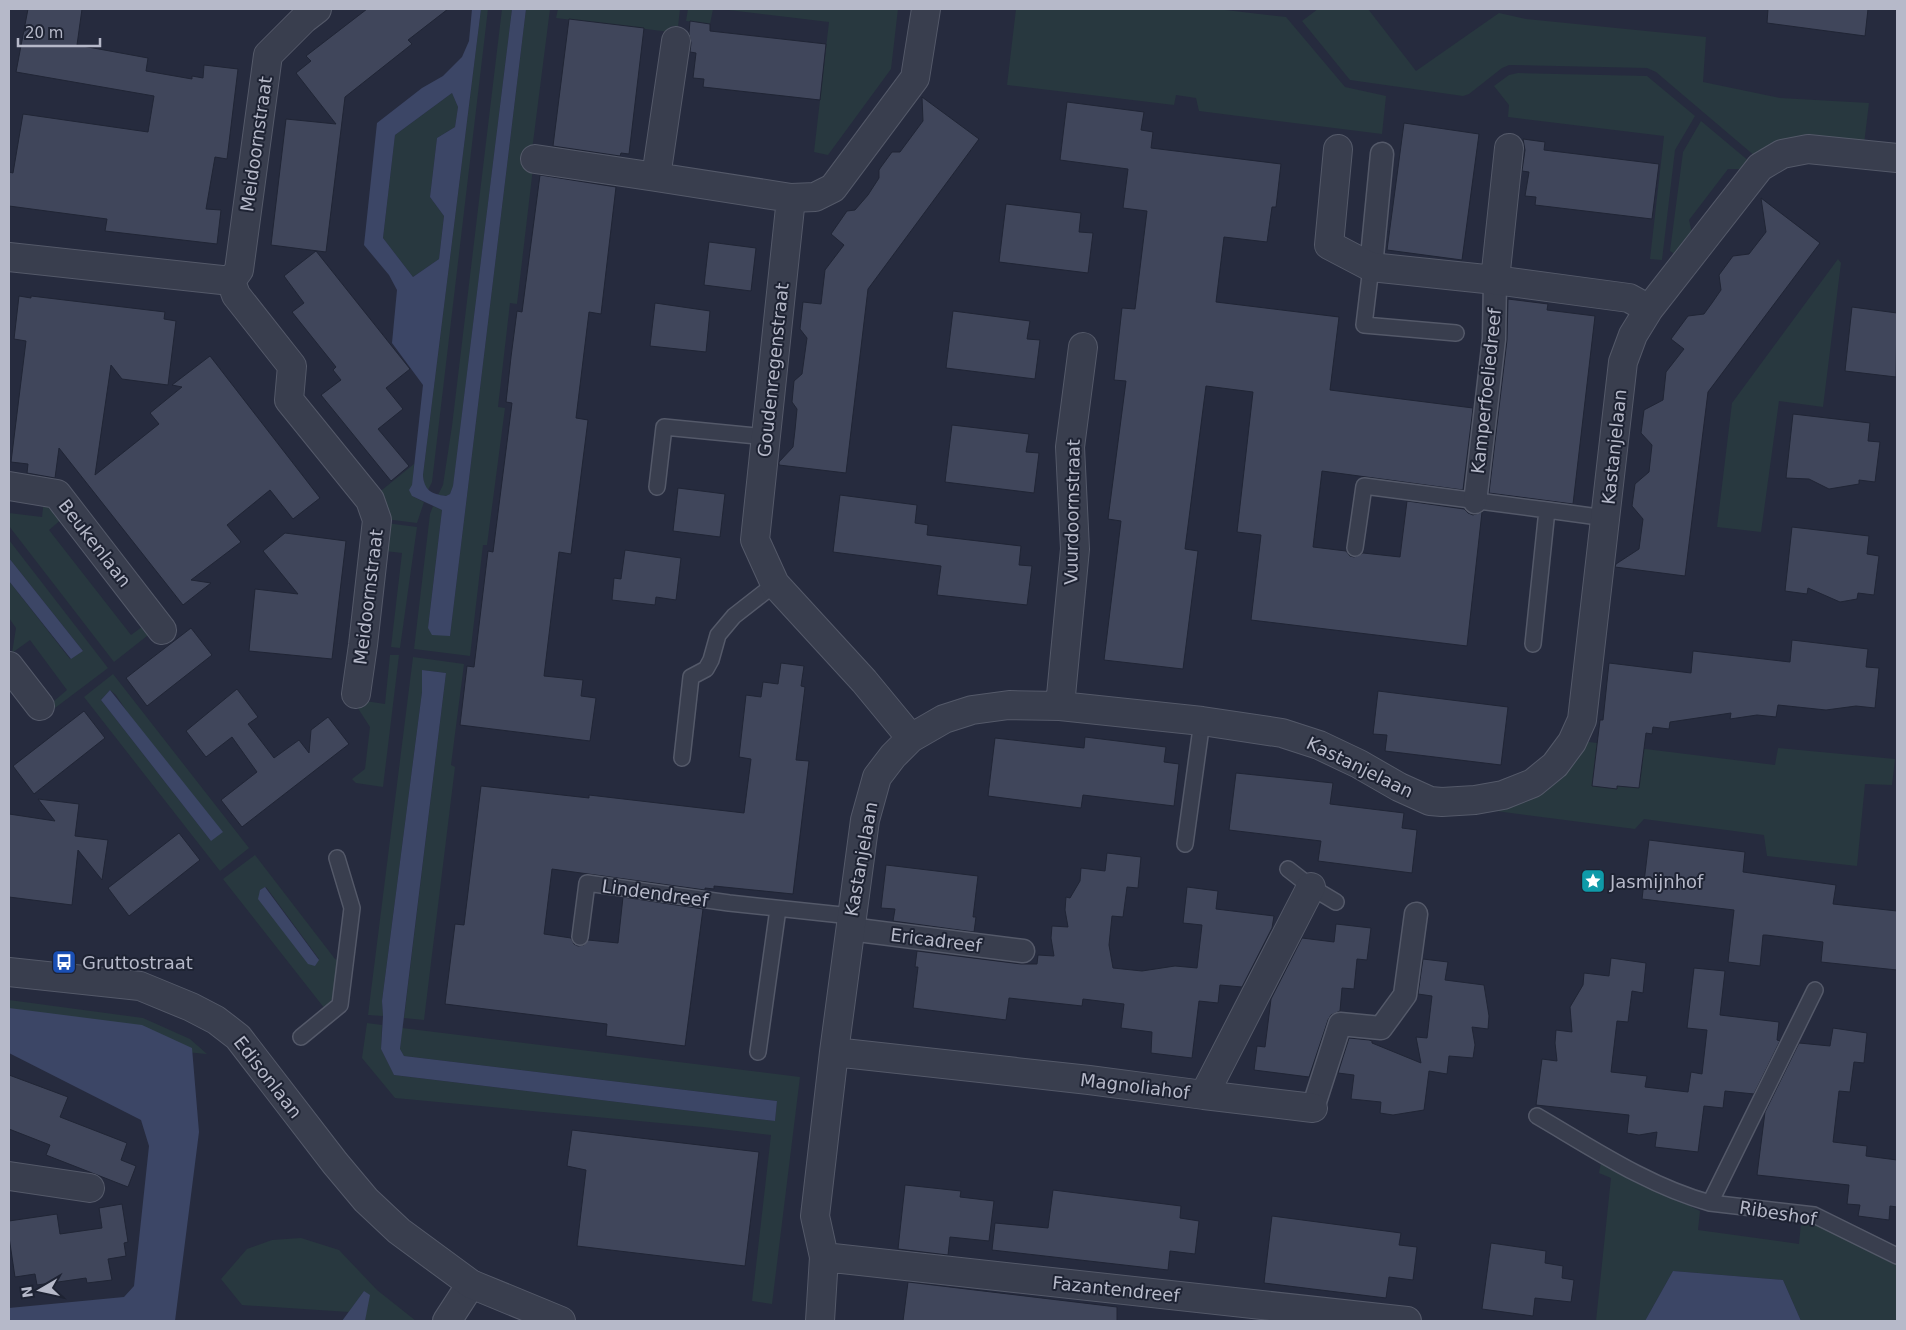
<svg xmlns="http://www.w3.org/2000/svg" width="1906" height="1330" font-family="'DejaVu Sans',sans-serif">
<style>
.green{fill:#28383f;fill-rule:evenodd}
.water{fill:#3c4666;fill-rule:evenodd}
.building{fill:#40465b;stroke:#202535}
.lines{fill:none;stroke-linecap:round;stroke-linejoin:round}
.service-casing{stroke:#545969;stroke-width:18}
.pedestrian-casing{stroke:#545969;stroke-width:25}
.minor-casing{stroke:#545969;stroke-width:30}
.tertiary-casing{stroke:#545969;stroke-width:30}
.service{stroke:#393e4e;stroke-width:15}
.pedestrian{stroke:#393e4e;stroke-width:22}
.minor{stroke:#393e4e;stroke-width:28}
.tertiary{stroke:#393e4e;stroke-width:28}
.labels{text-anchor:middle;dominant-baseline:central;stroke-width:4;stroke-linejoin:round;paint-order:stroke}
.street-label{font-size:18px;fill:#b6b9c9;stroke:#1e2333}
.poi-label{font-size:18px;fill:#b6b9c9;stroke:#1e2333;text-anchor:start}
</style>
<rect width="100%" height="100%" fill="#262b3e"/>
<!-- green -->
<path class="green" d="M481,9H488L432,482L428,490L424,485L423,475Z
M502,9H512L453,487L450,494L446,496L438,495L443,485L452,426Z
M526,9H550L530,166L533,168L517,304L510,303L498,407L505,408L487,545H483L470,656L414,649L430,514L433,506L442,510L428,628L450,636Z
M558,9H680L678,27L671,26L670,32L556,18Z
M688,9H713L710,24L686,21Z
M720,9H898L891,69L828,155L814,152L829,22Z
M1016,9H1217L1286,17L1345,87L1386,96L1382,134L1199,111L1196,98L1176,95L1174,105L1007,85Z
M1318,9H1368L1416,71L1499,13L1526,19L1706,37L1703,82L1780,98L1869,103L1864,144L1756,157L1656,72L1647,68L1509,65L1502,68L1469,94L1463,96L1350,80L1302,21Z
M1518,73L1647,76L1695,116L1675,150L1662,260L1650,259L1664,136L1508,117L1509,105L1494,86L1509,75Z
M452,93L458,107L455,127L437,138L430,197L444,216L439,259L413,277L383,238L395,135Z
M1701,121L1750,162L1742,169H1728L1689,220L1692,233L1676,255L1670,251L1683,152Z
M1838,259L1841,263L1823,407L1779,401L1761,532L1717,527L1732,403Z
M414,464L412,496L424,502L417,523L385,519L377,494Z
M44,499L63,518L49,530L131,635L146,624L152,632L114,662L9,526V513L42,517Z
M386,523L417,527L400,648L391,647L402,553L385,551Z
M9,540L108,668L51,711L47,707L67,690L30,640L12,653L16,628L9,618V581L70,659L83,651L9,558Z
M390,655H399L383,787L356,783L352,779L365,769L370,727L352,699L385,704Z
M413,657L464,664L451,765L455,767L424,1020L404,1018L446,673L422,670V692L382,1001L383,1016L368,1015Z
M113,674L249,848L220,871L84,697ZM110,690L116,695L211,841L101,700Z
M1581,741L1775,765L1778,748L1895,759L1892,785L1865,784L1857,866L1767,856L1764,835L1644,819L1635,829L1496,811L1549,783Z
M255,855L335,959L340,961C337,979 338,996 325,1009L223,879ZM266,887L319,959L315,966L260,890Z
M9,1000L143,1018L190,1039L207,1054L9,1036Z
M367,1023L382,1025L381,1049L394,1075L775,1121L777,1101L404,1056L400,1049L402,1028L800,1077L772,1304L752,1301L771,1135L703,1127L395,1098L362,1058Z
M1601,1162L1700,1211L1698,1230L1799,1244L1801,1223L1821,1226L1897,1263V1321H1801L1783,1280L1673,1271L1645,1321H1596L1611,1178L1599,1173Z
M301,1238L339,1250L377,1290L416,1321H365L368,1298L364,1291L349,1312L242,1305L221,1279L247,1249L272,1240Z"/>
<!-- water -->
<path class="water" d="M472,9H481L423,475C424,490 431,494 446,496L450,494L453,486L512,9H526L450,636L432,635L428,628L442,510L412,496L409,490L412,485L423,385L392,343L397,290L389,275L364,245L377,123L422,88L443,76L462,57L469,41ZM452,93L458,107L455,127L437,138L430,197L444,216L439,259L413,277L383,238L395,135Z
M9,558L83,651L71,659L9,581Z
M422,670L446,673L400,1049L404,1056L777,1101L775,1121L394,1075L381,1049L383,1016L382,1001L422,692Z
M110,690L223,832L211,841L101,700Z
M265,887L319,960L315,966L308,964L258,899L260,890Z
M9,1008L142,1025L192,1048L199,1132L175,1321H9V1308L124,1297L134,1286L149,1146L141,1120L9,1053Z
M1673,1271L1783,1280L1801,1321H1645Z
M364,1291L370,1295L365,1321H342Z"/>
<!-- building -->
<path class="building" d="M28,9H82L77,45L148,58L146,71L192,79V76L203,78L204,65L238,69L227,159L215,157L206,209L221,210L217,244L105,231L107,219L9,206V172L13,173L23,114L148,132L154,96L16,72Z
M367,9H448L408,40L412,44L345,97L326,252L271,245L286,119L336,124L296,73L311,61L306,56Z
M1768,9H1868L1865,36L1767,23Z
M569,19L644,28L629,154L621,153L620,156L553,146Z
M690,21L710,24V31L826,44L820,100L703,87L704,79L693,78L696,53L690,52L691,43L689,33Z
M922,97L979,139L868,289L846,473L779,465V462L793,447L795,430L797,409L792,402L794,381L802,374L807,338L800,329L803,302L821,304L825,270L844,245L831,234L847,211L855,210L868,195L879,178V170L881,167L892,152H900L923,121Z
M1067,102L1144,112L1141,130L1153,132L1151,148L1281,164L1276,207H1272L1267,242L1224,237L1216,302L1339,317L1330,390L1473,408L1463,490L1322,471L1313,547L1346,551L1350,556L1354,557L1363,553L1400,557L1407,501L1464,509L1468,513L1473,515L1482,512L1467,646L1251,620L1261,535L1237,532L1253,392L1206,386L1185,549L1198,551L1183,669L1104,660L1121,521L1108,519L1126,381L1114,380L1122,308L1135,309L1147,211L1123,208L1128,169L1060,160Z
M1404,123L1479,134L1462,260L1387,250Z
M1523,139L1545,142L1544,150L1659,164L1652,219L1535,205L1536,197L1525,196L1529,172L1522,171L1525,150Z
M540,175L616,187L601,314L589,312L576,418L588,420L571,554L559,552L544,676L583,680L581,696L596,698L590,741L460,725L467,666L474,667L488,551L493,552L512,403L506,402L511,357L517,311L522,312Z
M1761,198L1820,243L1708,392L1685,576L1615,567L1616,564L1639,549L1643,519L1632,506L1635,484L1649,472L1652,445L1641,433L1644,410L1663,400L1666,372L1684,349L1671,339L1688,316L1704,314L1712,303L1721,290L1719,275L1733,256L1749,254L1766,232Z
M1006,204L1081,213L1079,232L1093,233L1088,273L999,262Z
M709,242L756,248L751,291L704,285Z
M316,251L410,369L386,388L403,409L378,429L409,466L391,481L321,395L341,380L333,370L336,367L292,312L304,303L284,276Z
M19,296L31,298V296L165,312L164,319L176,321L168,385L122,379L111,365L95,475L159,424L150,413L182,387L172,385L210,356L320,498L293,519L270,490L227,525L241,542L191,580L211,583L183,605L59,448L55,478L27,473L28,464L11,462L26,341L14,339Z
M1508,299L1548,304L1547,310L1595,316L1573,504L1489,493L1507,340Z
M655,303L710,311L706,352L650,346Z
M1852,307L1897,313L1896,377L1845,371Z
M953,311L1030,321L1027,339L1040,340L1035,379L946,368Z
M1793,414L1870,423L1868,441L1880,442L1875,482L1859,480V484L1829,489L1809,479L1786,478Z
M952,425L1029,434L1026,452L1039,453L1034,493L945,482Z
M678,488L725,494L720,537L673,531Z
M840,495L917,505L915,523L928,525L927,535L1021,546L1019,565L1032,566L1027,605L937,595L941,566L833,552Z
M1792,527L1869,536L1867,554L1879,556L1874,595L1858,593L1857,599L1840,602L1808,588L1807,594L1785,591Z
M285,533L346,541L332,659L249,651L255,589L298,594L263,551Z
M625,550L681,558L676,600L656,597L655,605L612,600L614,578L621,579Z
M191,628L212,655L147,706L126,678Z
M1792,640L1868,649L1866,667L1879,668L1875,708L1856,706L1826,710L1778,705L1776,717L1757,715L1730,719L1731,713L1670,722L1669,729L1653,727L1652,734L1646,733L1639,788L1617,786V789L1592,786L1600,720H1603L1609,663L1691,673L1693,651L1790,662Z
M781,663L804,666L801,686L805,687L796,760L809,761L793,894L714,886V889L705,888V890L552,869L544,934L571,938L574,944L578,946L584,945L588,940L618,943L623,897L703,909L685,1046L606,1036L607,1024L445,1004L455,924L464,925L481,786L589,798V795L744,813L751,759L739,757L746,695L761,697L763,682L778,684Z
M237,689L258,717L248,724L274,758L299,740L309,753L311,730L328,717L349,744L242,827L221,800L257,772L232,737L206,757L186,731Z
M1378,691L1508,707L1501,765L1385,751L1387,735L1373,734Z
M84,711L105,738L34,794L13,766Z
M1085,737L1166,747L1164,762L1179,764L1174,806L1083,795L1081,808L988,796L995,738L1084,748Z
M1236,773L1333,783L1330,804L1404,813L1402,828L1417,830L1412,873L1318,861L1321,841L1229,830Z
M38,799L79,804L75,836L108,840L102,880L78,850L72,905L9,897V814L55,821Z
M179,833L200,860L129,916L108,888Z
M1649,840L1745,852L1743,872L1836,885L1833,904L1897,911V970L1821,962L1823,942L1766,935H1763L1760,966L1728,962L1734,910L1642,899Z
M1107,853L1141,857L1138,888L1127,887L1123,917L1112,916L1109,945L1113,968L1142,971L1175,966L1197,968L1202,925L1183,923L1187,887L1218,891L1216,909L1274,916L1272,928L1242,987L1220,985L1218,1003L1199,1001L1192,1058L1151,1053L1152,1032L1121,1028L1124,1004L1083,999L1082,1006L1009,998L1006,1020L913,1008L918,967H915L917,951L1021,964H1037L1038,955L1054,956L1051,938L1052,926L1068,927L1065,910L1066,897L1070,898L1080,881L1081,868L1105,871Z
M886,865L978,876L973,917H976L974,932L893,921L895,909L881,908Z
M1336,924L1371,928L1367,960L1357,959L1354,989L1342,988L1340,1011L1331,1015L1328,1020L1309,1077L1254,1070L1257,1046L1265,1047L1271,999L1302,938L1334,942Z
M1611,958L1646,963L1643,993L1632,991L1628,1022L1617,1021L1611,1072L1647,1076L1645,1087L1688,1092L1691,1072L1702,1074L1707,1030L1687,1028L1694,968L1725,971L1720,1015L1779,1022L1777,1040L1780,1041L1754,1094L1725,1091L1723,1108L1704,1106L1698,1152L1655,1147L1657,1132L1639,1135L1627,1133L1629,1115L1536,1105L1542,1059L1557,1061L1555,1043L1556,1030L1572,1032L1570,1007L1583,985L1584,973L1609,976Z
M1423,959L1448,962L1445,980L1484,985L1489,1016L1488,1029L1472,1027L1475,1045L1473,1058L1449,1056L1447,1074L1429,1071L1424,1110L1393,1115L1380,1113L1381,1102L1351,1099L1354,1075L1338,1073L1349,1038L1369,1040L1372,1041V1043L1421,1063L1416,1037L1427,1038L1432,996L1418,994Z
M1833,1028L1867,1033L1864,1063L1854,1062L1850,1092L1839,1091L1833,1142L1867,1146L1866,1156L1897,1160V1207L1890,1206L1889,1220L1858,1216L1860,1205L1847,1204L1849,1185L1757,1175L1765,1112L1799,1043L1830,1046Z
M9,1075L68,1097L60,1117L127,1143L121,1160L136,1166L128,1187L46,1155L50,1145L9,1129Z
M572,1130L759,1152L745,1266L577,1246L586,1170L567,1166Z
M905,1185L961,1191L960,1197L994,1201L989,1241L950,1237L948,1255L898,1249Z
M1053,1190L1181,1206L1180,1218L1199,1221L1195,1254L1170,1251L1168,1270L992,1250L995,1223L1048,1228Z
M122,1204L128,1242L124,1243L126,1256L108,1259L112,1280L87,1283L86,1278L37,1285L35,1274L15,1277L9,1237V1221L57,1214L60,1234L102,1228L99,1208Z
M1272,1216L1401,1233L1399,1245L1417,1247L1413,1280L1389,1277L1386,1298L1264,1283Z
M1491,1243L1546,1251L1545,1263L1563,1266L1562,1278L1574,1280L1571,1302L1535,1298L1533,1316L1482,1309Z
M908,1282L1117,1307V1321H903Z"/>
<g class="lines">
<defs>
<path id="service" d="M1371,267L1364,325L1456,333
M657,487L664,427L766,437
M1355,548L1364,486L1547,510
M1533,644L1547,510L1606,518
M682,758L691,677L706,669L711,660L718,635L734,616L775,584
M1185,844L1202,721
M1288,869L1311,887L1336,902
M580,937L587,883L729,903L851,916
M301,1037L340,1005L352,908L337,858
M758,1052L778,909
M1537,1116C1592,1148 1648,1186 1710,1203L1815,990
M1710,1203L1814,1215L1897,1256"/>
<path id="pedestrian" d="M1371,267L1382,154
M1475,502L1494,339L1495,280
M850,929L1023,951
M1313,1108L1340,1024L1381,1028L1405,995L1416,914"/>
<path id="minor" d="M1338,149L1329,245L1371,267L1495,280L1509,148
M535,159L656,177L676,41
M656,177L791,198
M9,257L231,281L236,295L292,366L289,400L370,500L377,520L363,645L356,694
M1495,280L1629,298L1649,309
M231,281L239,270L268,55L304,19L317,9
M9,486L57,494L162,630
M9,666L40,706
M1060,706L1075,549L1070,447L1083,347
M911,738L864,681L775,584L755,540L791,198L815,197L833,188L915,78L926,9
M834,1052L1089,1080L1204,1095L1311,887
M1204,1095L1313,1108
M9,1176L90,1188
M824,1257L1407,1321
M447,1321L471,1284
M820,1321L824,1257L815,1216L834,1052L865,820L877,777L893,756L911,738L944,719L972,710L1009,705L1060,706L1202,721L1282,733L1319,745L1359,764L1399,787L1430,801L1442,802L1475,800L1503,795L1533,783L1555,765L1572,742L1582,720L1623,362L1633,335L1649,309L1760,167L1782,154L1808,149L1897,158"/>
<path id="tertiary" d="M9,972L140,986L191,1007L216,1020L238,1037L335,1163L366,1200L399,1231L471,1284L561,1321"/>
</defs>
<!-- service casing -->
<use href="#service" class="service-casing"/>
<!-- pedestrian casing -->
<use href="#pedestrian" class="pedestrian-casing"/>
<!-- minor casing -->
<use href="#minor" class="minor-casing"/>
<!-- tertiary casing -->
<use href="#tertiary" class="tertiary-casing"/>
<!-- service -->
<use href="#service" class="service"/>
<!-- pedestrian -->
<use href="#pedestrian" class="pedestrian"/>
<!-- minor -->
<use href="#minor" class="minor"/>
<!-- tertiary -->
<use href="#tertiary" class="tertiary"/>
</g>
<!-- icons -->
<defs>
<symbol id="sight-square" viewBox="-11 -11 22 22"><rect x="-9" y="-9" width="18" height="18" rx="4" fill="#0f9aa8" stroke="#1e2333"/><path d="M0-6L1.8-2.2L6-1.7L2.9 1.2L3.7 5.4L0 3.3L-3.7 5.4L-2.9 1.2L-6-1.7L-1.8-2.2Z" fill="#fff"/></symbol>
<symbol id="bus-square" viewBox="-11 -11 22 22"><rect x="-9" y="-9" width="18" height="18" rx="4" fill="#1a4fb4" stroke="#1e2333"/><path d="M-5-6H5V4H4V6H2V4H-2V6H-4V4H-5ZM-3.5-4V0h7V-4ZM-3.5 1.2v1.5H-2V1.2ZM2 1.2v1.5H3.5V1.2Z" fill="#fff"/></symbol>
</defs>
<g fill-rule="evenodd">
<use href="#sight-square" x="1579" y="867" width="28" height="28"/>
<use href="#bus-square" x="50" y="948" width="28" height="28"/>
</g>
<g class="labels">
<!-- street labels -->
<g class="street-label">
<text transform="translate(256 144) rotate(-82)">Meidoornstraat</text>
<text transform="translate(773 370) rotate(-84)">Goudenregenstraat</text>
<text transform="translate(1486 391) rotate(-84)">Kamperfoeliedreef</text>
<text transform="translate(1614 447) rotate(-84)">Kastanjelaan</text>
<text transform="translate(1072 512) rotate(-89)">Vuurdoornstraat</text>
<text transform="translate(95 543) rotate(52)">Beukenlaan</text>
<text transform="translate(368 597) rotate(-83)">Meidoornstraat</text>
<text transform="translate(1360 767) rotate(26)">Kastanjelaan</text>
<text transform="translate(861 859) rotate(-80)">Kastanjelaan</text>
<text transform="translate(655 893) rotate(8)">Lindendreef</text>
<text transform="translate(936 940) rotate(7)">Ericadreef</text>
<text transform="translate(268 1077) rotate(52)">Edisonlaan</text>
<text transform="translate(1135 1086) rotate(7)">Magnoliahof</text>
<text transform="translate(1778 1213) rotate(9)">Ribeshof</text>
<text transform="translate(1116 1289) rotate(6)">Fazantendreef</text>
</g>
<!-- poi labels -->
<g class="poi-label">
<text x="1610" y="881">Jasmijnhof</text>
<text x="82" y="962">Gruttostraat</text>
</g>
</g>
<!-- border -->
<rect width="1906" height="1330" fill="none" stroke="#b6b9c9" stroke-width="20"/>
<!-- north arrow -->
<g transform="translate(40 1290) rotate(261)" stroke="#1e2333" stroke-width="4" paint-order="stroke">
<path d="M0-4L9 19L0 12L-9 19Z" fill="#b6b9c9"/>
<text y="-8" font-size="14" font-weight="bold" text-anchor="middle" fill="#b6b9c9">N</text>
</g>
<!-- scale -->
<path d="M18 38v8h82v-8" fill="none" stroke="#b6b9c9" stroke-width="2.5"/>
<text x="25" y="38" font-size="15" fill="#b6b9c9" stroke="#1e2333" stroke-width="4" paint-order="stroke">20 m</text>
</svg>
